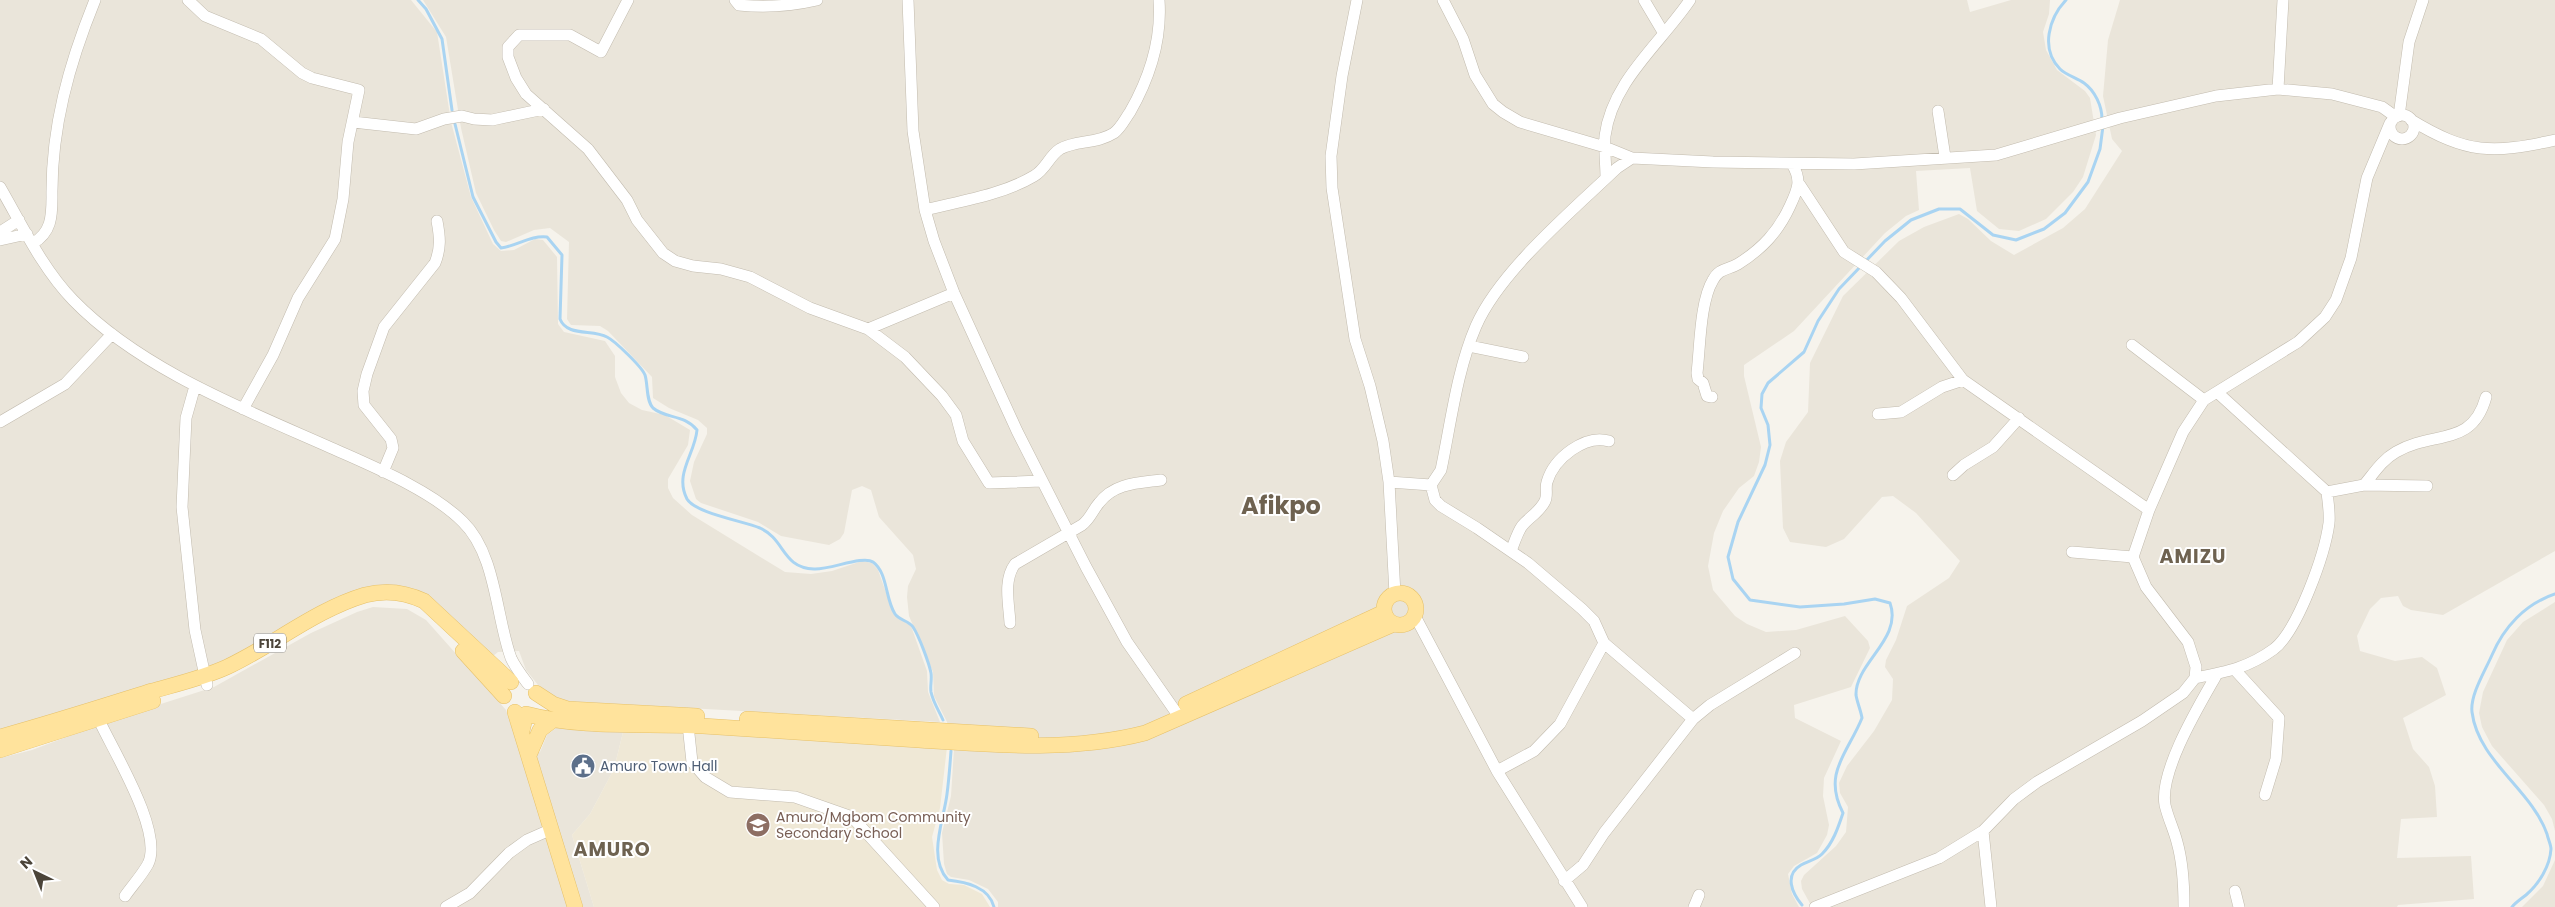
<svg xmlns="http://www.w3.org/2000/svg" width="2555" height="907" font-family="Poppins,sans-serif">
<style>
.residential{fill:#eae5da}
.education{fill:#efe8d6}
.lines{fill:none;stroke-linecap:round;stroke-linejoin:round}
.stream{stroke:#a9d4f2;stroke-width:3}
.minor-casing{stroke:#c2bbae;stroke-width:12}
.major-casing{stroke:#e6c16a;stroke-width:16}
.minor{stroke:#fff;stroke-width:11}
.major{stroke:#ffe39c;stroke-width:15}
.labels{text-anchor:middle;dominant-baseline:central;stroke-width:4;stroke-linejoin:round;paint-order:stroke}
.shield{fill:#fff;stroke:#817c74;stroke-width:1}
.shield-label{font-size:12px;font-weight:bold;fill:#4b4439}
.service-label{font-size:14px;fill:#4e5e75;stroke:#fff;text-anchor:start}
.education-label{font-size:14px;fill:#785e54;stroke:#fff;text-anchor:start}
.district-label{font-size:19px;font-weight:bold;letter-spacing:1px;fill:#6e6250;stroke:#fff}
.town-label{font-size:24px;font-weight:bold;fill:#6e6250;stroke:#fff}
</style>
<rect width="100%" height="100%" fill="#f6f3ec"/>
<!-- residential -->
<path class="residential" d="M0,0H411L437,32L451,122L471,197L493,244L501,251L514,250L535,239L543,240L557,257L558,324L564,332L605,341L615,356V377L621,393L629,403L642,410L665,415L690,430L688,445L668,479V488L673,498L692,515L785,572L811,574L832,571L862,561L872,563L878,570L894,615L911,626L927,671L928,692L940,722L561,701L538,685L526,670L519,651L498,652L493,656L395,587L225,662L0,730Z
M423,0H1967L1970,12L2011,0H2050L2049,14L2043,32L2046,50L2057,70L2085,91L2090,98L2096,135L2083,177L2073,192L2046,219L2019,231L1999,229L1977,211L1970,168L1916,171L1919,210L1906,216L1885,233L1794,331L1744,365V376L1761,447L1759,462L1754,476L1739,488L1723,511L1714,533L1708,566L1713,590L1735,616L1747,624L1766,632L1796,630L1845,616L1868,641L1870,648L1851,687L1794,705L1795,718L1841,741L1824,778L1823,796L1829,825L1827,835L1817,853L1794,866L1788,874L1792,894L1799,907H998V902L988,889L969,880L951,877L947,874L944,864L942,833L951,796L954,749L947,722L934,696L933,672L909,616L907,597L908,586L916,569L913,555L879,517L871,490L862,486L852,490L844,533L840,539L829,545L781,536L758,522L701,503L696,499L690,481L694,462L707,434V428L698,420L669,408L653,398L652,377L608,331L600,326L571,325L567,319L569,242L550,228L534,230L506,242L501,241L494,230L476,193L461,128L446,37Z
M2120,0H2555V551L2443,615L2411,610L2403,606L2398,596L2381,598L2370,609L2357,636L2360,651L2395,661L2422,657L2437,668L2446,695L2403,718L2413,749L2429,767L2435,786L2437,817L2401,819L2397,858L2471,856L2474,899L2398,905L2397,907H1812L1802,889L1801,881L1804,875L1836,846L1846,832L1848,807L1840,793L1839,783L1847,766L1874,731L1892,700L1893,679L1885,667L1886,660L1896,640L1907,606L1949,578L1960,561L1916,513L1893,496L1882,497L1844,539L1826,547L1790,542L1783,528L1780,461L1786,442L1808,412L1810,363L1843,296L1899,241L1924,227L1959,214L1968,219L1991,241L2014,255L2063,228L2085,209L2122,151L2112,139L2103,96L2108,40Z
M2555,602V831L2552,819L2544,805L2492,746L2482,727L2479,713L2483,692L2507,640L2523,622Z
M373,607L407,609L426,620L506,710L522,757L540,752L547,735L556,728H624L614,769L590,814L572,835L594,907H0V758L32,750L117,718L214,687L311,633L357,612Z
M2555,860V907H2522L2543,886Z"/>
<!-- education -->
<path class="education" d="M624,728L947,747L940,808L932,837L937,870L942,880L949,884L964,885L982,894L990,907H594L572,835L590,814L614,769Z"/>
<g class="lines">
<!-- stream -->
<path class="stream" d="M418,0L426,9L442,39L452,110
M2066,0C2049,18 2040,49 2060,69C2066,75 2077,78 2084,83C2095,91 2102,106 2102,119
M455,124L473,197L496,242L501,248C517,246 531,235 547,237L562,255L560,319C567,337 593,329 607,337C615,341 642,367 645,375C648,384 646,401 653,408C666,419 684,414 697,430C695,454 674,474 687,499C695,513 743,521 760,528C785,539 782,568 814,569C830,570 863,555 873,562C888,573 885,599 895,614C899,620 909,621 913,627C919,636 929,663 931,673C932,680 930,686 931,692C933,702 939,711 943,720
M951,751C950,765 949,779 947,794C944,820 927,857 948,880C966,882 989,887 994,907
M1802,905C1792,893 1784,875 1801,865C1808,861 1816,860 1822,854C1833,843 1838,828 1843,813C1822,773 1848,753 1862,718C1861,711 1857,702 1856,695C1855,663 1903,639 1890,603L1875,599L1844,604L1800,607L1750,600L1733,579L1728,557L1738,522L1765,465L1770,445L1768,425L1761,408L1762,394L1768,383L1804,352L1818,321L1839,289L1885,241L1911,220L1939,209H1960L1993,235L2016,240L2044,229L2065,213L2088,182L2100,149L2103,126
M2512,907C2516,902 2521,899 2526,895C2539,884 2550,866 2551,849C2551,845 2548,839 2547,834C2532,790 2478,761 2472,712C2470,695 2485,671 2492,655C2504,627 2525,604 2555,594"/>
<defs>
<path id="minor" d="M188,0L205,16L261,39L302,73L312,78L359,90L348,142L343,199L335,239L298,298L273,355L243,409
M628,0L601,52L570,35H519L508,47V57L516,78L526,94L588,149L627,200L637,220L663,253L675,261L693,266L721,269L750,277L810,308L868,329L905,357L942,396L956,415L963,441L989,483L1041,481
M735,0L739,5C766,8 791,6 817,0
M908,0L913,131L925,210L934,241L954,293L1017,431L1086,567L1127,642L1180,718
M1357,0L1342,76L1331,156L1332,188L1355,339L1370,386L1383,441L1389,482L1395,594
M1443,0L1463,39L1475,75L1493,104L1503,112L1520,122L1605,147L1632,158L1713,162L1854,164L1996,155L2120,118L2216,96L2278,89L2332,94L2382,107L2396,117
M1644,0L1663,32
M2278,89L2283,0
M1938,111L1945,157
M2390 127a12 12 0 1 1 24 0a12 12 0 1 1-24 0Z
M2399,116L2409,42L2423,0
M2411,120C2467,154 2492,154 2555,140
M353,122L416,129L444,119L462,116L474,119L492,120L544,109
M1606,178C1606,164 1604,150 1605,136C1612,81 1661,43 1690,0
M1800,185L1844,252L1876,272L1901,298L1963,380L2149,510
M0,187C22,225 42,268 73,300C139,368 241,408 327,446C369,465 430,489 463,522C496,554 496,617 511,658C515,667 522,676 528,684
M925,210C961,201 1002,195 1034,176C1046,169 1049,156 1060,149C1076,140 1097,144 1114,133C1121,128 1125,119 1130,112C1150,77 1162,41 1159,0
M0,232L19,220
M0,240L27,234
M33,243C51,233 52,217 52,197C51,128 69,64 95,0
M868,329L954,293
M2132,345L2204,400
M1469,346L1523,357
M195,386L186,418L182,507L195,630L207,685
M1712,397L1707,396L1703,383L1698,379L1697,373C1700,348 1700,301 1713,280C1719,268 1728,270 1738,264C1762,249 1778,232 1790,206C1798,189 1802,180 1792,164
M1878,414L1901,412L1942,387L1963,380
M0,422L65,384L112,334
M383,472L393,448L391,439L364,405L363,391L367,374L384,327L435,263C441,248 440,237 437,221
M1953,475L1964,465L1993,447L2019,418
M1389,482L1431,485L1441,470C1451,422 1457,370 1476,326C1500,271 1573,210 1617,168L1632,158
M1431,485L1435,500L1441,506L1477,528L1528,563L1582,609L1594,621L1604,643L1693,719
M2364,485L2427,486
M2327,492L2364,485C2374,473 2382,460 2396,452C2434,430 2472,448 2486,397
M1511,551C1514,544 1517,533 1522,526C1529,517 1539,513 1545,501C1548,495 1545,488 1547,482C1554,458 1585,434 1609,441
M2072,552L2133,557
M1415,616L1497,771L1582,907
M1010,623C1009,604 1003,580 1015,564L1082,525C1091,518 1092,511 1099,503C1114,483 1138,483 1161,480
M2236,671L2279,718L2276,759L2265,795
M2195,678C2226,672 2248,668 2274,649C2298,630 2325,554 2329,523C2330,513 2328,502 2327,492L2218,393
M99,720C113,751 164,832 148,864C142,875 132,886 125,896
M688,725L692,762L705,777L730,792L795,797L852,817L934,907
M1497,771L1534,751L1560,724L1604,643
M1983,831L1991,907
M1564,881L1583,865L1604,833L1693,719L1710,705L1795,653
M2235,891L2239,907
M446,907L470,893L509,853L527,840L552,829
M1694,907L1699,895
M1815,907L1939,858L1983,831L2014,799L2037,782L2142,721L2183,693L2195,678L2196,667L2188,642L2146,587L2133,557L2149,510L2183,432L2204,400L2298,342L2325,317L2336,300L2351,258L2367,178L2390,123
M2184,907C2184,885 2183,863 2177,842C2174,830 2168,818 2165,805C2159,771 2200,704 2217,674"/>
<path id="major" d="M1384 609a16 16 0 1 1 32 0a16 16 0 1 1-32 0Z
M463,651L504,696
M536,693L553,704L568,709L697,716
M1186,704L1384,612
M515,712L575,907
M747,719L1031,736
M522,731L526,714C583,729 644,723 703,726C775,731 847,735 919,740C994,745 1071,752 1145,733L1394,624
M0,737C51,723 101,707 152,691C177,684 203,678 227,667C274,645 315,610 365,595C384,590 405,592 424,601L511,682
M0,750L153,701
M529,755L540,730L553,720"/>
</defs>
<!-- minor casing -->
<use href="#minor" class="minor-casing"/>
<!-- major casing -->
<use href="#major" class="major-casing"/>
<!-- minor -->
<use href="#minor" class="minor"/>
<!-- major -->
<use href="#major" class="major"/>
</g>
<!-- icons -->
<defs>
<symbol id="civic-disc" viewBox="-11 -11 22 22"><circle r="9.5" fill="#5c6f8a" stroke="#fff"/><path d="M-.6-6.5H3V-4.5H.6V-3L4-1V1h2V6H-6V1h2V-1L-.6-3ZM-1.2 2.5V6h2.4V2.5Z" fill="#fff"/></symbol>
<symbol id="school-disc" viewBox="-11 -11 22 22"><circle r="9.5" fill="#8d6e63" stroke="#fff"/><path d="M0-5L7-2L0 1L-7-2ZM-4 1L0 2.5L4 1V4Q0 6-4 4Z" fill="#fff"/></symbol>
</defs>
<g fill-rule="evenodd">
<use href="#civic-disc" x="569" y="752" width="28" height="28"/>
<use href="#school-disc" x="744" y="811" width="28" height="28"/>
</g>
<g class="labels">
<!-- shield labels -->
<rect class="shield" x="254" y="633.5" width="32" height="19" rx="4"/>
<g class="shield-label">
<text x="270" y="643">F112</text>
</g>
<!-- service labels -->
<g class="service-label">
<text x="600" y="766">Amuro Town Hall</text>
</g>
<!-- education labels -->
<g class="education-label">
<text x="776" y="817">Amuro/Mgbom Community<tspan x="776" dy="16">Secondary School</tspan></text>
</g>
<!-- district labels -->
<g class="district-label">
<text x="2193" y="556">AMIZU</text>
<text x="612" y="849">AMURO</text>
</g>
<!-- town labels -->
<g class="town-label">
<text x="1281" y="505">Afikpo</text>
</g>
</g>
<!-- north arrow -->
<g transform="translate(35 872) rotate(317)" stroke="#ffffff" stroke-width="4" paint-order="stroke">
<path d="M0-4L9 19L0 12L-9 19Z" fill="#4b4439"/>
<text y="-8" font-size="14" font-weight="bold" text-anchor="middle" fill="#4b4439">N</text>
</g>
</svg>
